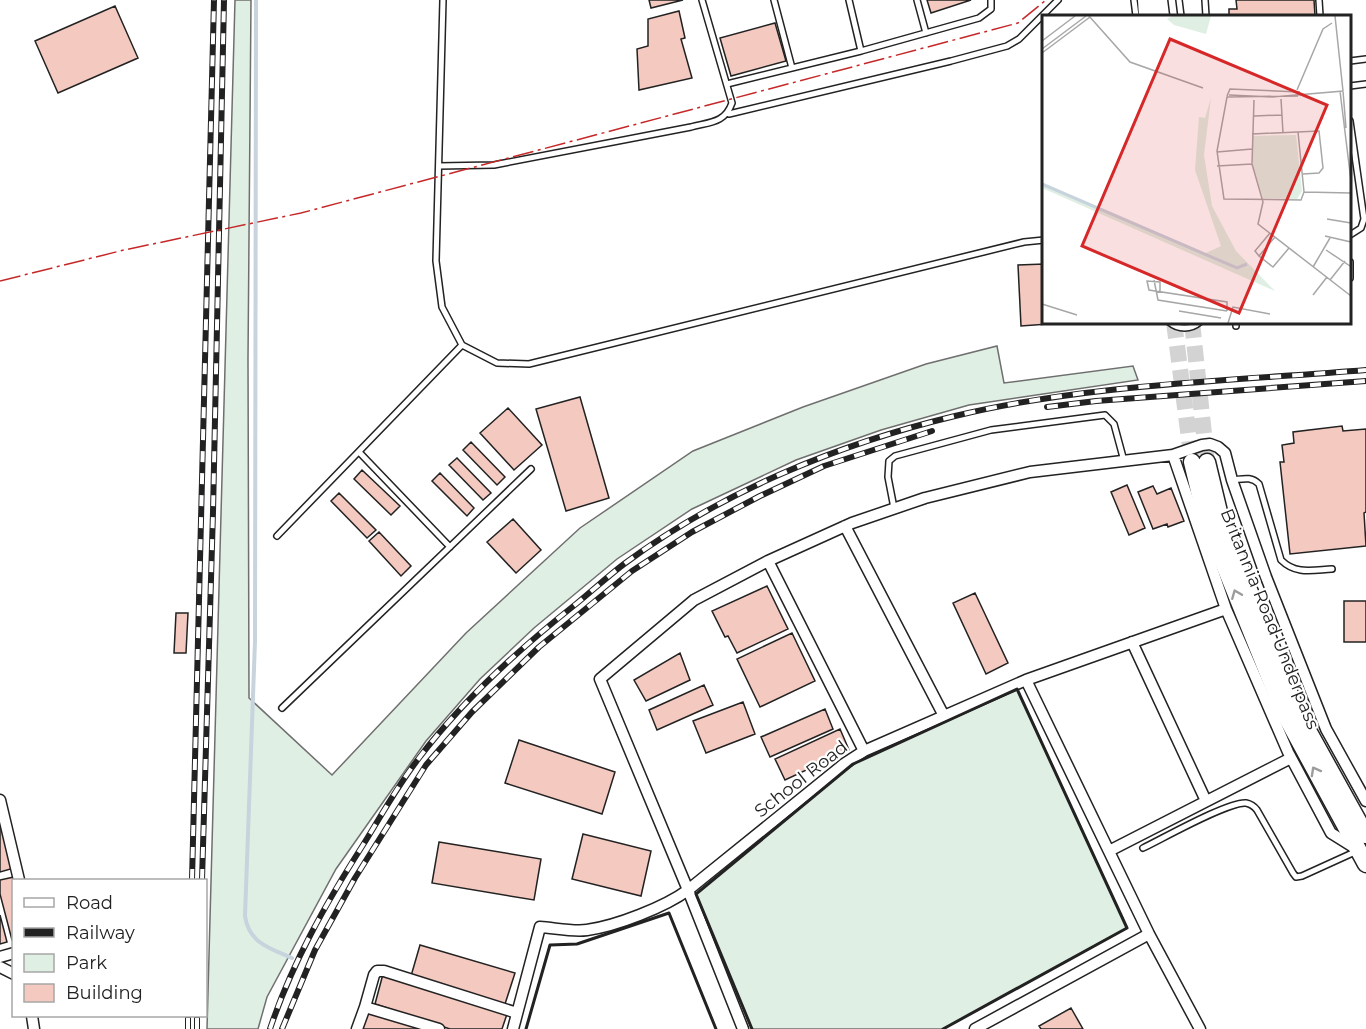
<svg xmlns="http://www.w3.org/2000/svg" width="1366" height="1029" font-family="Montserrat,sans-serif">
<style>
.green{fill:#e0efe3;stroke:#6f6f6f;stroke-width:1.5}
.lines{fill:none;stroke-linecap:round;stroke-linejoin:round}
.stream{stroke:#c7d3dd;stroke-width:4}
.building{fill:#f3c9c0;stroke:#222;stroke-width:1.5}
.secondary-tunnel{stroke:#d3d3d3;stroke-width:16;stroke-dasharray:16 8;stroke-linecap:butt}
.lane-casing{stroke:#222;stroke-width:8}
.street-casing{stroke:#222;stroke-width:13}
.secondary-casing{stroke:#222;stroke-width:19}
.lane{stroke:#fff;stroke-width:5}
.street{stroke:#fff;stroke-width:10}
.secondary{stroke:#fff;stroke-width:16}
.rail-casing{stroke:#222;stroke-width:6}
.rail{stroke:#fff;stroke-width:4;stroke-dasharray:11;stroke-linecap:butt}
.wall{stroke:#222;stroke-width:3}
.power{stroke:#c62828;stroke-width:1.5;stroke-dasharray:21 4.5 3 4.5;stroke-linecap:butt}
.oneway{stroke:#9c9c9c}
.labels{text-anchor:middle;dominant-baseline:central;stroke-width:4.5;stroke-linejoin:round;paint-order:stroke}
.street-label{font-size:18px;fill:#222;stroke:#fff}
.inset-river{fill:none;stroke:#c7d3dd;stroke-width:3}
.inset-road{fill:none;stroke:#a7a7a7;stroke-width:1.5}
.view{fill:#d62828;fill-opacity:0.15;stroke:#d62828;stroke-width:3}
.inset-edge{fill:none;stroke:#222;stroke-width:3}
</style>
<rect width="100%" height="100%" fill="#fff"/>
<!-- green -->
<path class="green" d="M235,0H251L248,358L249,698L332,775L466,633L580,528L693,451L803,407L926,364L997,346L1004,383L1133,366L1138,380L969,405L881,430L796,460L692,509L617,559L534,628L480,679L426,741L336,869L267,997L258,1029H207Z
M1017,689L1127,928L943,1029H752L696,894L853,764Z"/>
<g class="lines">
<!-- stream -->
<path class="stream" d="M256,0L255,641L245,916C249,943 269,948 292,958"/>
</g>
<!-- building -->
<path class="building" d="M649,0H683L651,8Z
M927,0H971L931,13Z
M1236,0H1314L1315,16H1229V9H1237Z
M115,6L138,58L58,93L35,41Z
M679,11L685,38L681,39L692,78L639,90L637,49L648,46V19Z
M775,23L786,61L731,76L720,38Z
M1044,264V322L1062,323L1021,326L1018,265Z
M580,397L609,498L566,511L536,409Z
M508,408L542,445L514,470L480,433Z
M1342,426L1343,431L1366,429V512L1364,513L1366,546L1290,554L1280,462H1284L1282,445L1294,443L1293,432Z
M471,442L505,477L497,485L463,450Z
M457,458L491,493L483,500L449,465Z
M362,470L400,506L391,515L354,479Z
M440,473L474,508L467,516L432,481Z
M1127,485L1145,528L1129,535L1111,492Z
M1153,486L1157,494L1171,488L1184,521L1168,527L1167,524L1153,529L1138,492Z
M339,493L376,530L367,538L331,501Z
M513,519L541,550L516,573L487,542Z
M379,532L411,566L401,576L369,541Z
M767,586L788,629L737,653L728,636L725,637L712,611Z
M975,593L1008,663L986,674L953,603Z
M1344,601H1366V642H1344Z
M176,613H188L186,653H174Z
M792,633L815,681L760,707L737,659Z
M680,653L690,680L646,701L634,680Z
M704,685L713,705L657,730L649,710Z
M743,702L755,734L706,753L693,721Z
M825,709L833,729L770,757L761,737Z
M840,729L849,750L785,780L775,759Z
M519,740L615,772L602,814L505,783Z
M0,812L14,868L0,872Z
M583,834L651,851L641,896L572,879Z
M439,842L541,859L534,900L432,883Z
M14,877V940H12L0,894V880Z
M0,915L7,942L0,944Z
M420,945L515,973L505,1004L411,976Z
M383,974L508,1011L502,1029H450L375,1004Z
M1071,1008L1083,1029H1041L1039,1026Z
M366,1012L427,1029H361Z"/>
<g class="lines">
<!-- secondary-tunnel -->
<path class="secondary-tunnel" d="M1174,322L1192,462
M1192,322L1207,462"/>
<defs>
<path id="lane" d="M443,0L436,261L442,307L462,345L497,363L529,364L1024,242L1044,240
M774,0L792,68
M849,0L861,51
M917,0L926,33
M1134,0L1136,16
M1179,0L1181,16
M1205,0L1206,16
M1319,0L1320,16
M1350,61L1366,59
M727,84L861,51L979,18L991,9V0
M1350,86L1366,84
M729,114L951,61L1007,46L1019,39L1058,0
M1350,121L1364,219L1361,228L1350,235
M439,166L494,165L691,127C710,122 725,123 732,103L702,0
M1350,262V278
M1169,322C1178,330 1191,330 1200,322
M1236,322V326
M359,452L450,547
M1232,480C1243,479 1251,476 1259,484L1281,560C1296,575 1313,570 1332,569
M894,508L888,477L889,461L895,456L991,430L1105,415L1114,424L1124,461
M277,536L462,345
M282,708L531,469
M1143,848C1162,839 1229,801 1246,803C1251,804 1254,806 1257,810L1293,873L1296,877L1302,876L1357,851"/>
<path id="street" d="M1173,455L1202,445L1210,444L1218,447L1225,453L1232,480L1266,577L1326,729L1366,801
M845,526L944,716
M768,561L864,751
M1132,642L1206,801
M1026,680L1149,934L1200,1029
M0,800L19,880
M1109,851L1291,758
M0,957L14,953
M0,967L14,974
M32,1016L34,1029
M357,1029L365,1007
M439,1029L365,1007L374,975L377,971H384L517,1013
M513,1029L540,927C555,928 573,932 587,930C616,926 665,907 688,890L844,764L864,751L1026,680L1226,609
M743,1029L688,890L600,679L694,600L768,561L852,523L925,498L1030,472L1173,455L1226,609L1288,752L1331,833L1355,848
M975,1029L1149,934"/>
<path id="secondary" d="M1146,0L1147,16
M1159,0L1161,16
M1192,462L1206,520L1284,713L1366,864
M1207,462L1220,516L1295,707L1366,835"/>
</defs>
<!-- lane casing -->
<use href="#lane" class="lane-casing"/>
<!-- street casing -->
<use href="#street" class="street-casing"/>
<!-- secondary casing -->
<use href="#secondary" class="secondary-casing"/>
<!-- lane -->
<use href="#lane" class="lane"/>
<!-- street -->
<use href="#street" class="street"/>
<!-- secondary -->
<use href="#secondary" class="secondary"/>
<defs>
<path id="rail" d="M1047,407L1096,401L1366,381
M192,880L214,0
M202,880L213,512L224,0
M188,1029V1016
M197,1029V1016
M270,1029C292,963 326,903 363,845C381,816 398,785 419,758C463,700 519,649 576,604C592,591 607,577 624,564C721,492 838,444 955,416C1087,384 1231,381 1366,370
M282,1029L315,950L355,878L426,765L472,712L539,647L632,571L692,532L760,496L824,466L932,431"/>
</defs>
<!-- rail casing -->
<use href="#rail" class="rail-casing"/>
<!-- rail -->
<use href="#rail" class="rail"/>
<!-- wall -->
<path class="wall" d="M526,1029L550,945L577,944L669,913L716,1029
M752,1029L696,894L853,764L1017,689L1127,928L943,1029"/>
<!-- power -->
<path class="power" d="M0,281L124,250L301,213L1018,23L1046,0"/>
</g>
<!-- one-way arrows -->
<defs><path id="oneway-chevron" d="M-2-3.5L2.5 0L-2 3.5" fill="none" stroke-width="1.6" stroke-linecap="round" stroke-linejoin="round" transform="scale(1.5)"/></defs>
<g class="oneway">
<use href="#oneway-chevron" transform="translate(1236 594) rotate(-112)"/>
<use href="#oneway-chevron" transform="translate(1315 771) rotate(-119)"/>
</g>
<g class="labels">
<!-- street labels -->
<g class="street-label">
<text transform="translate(1270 619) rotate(68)">Britannia Road Underpass</text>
<text transform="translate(801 779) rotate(-38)">School Road</text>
</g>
</g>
<!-- overview -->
<g transform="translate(1042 15)">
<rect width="309" height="309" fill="#fff"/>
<path d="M130,1H169L164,19L132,10L125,4ZM169,83L162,140L170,191L194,236L233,276L0,173V170L14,175L162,239L179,231L153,155L157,102L163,103ZM254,120L260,176L255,184L221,183L211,151V121Z" fill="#e0efe3"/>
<path class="inset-river" d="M0,169L195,253L205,249"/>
<path class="inset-road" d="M47,1L88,47L161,73M0,26L33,1M0,34L44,1M0,38L48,2M255,75L281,14L290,8M298,76L309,166M301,76L304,113M187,80L231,82L301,76L293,1M185,81L188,74L258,77M256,81L185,82L175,136L182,184L259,185L262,177L256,117M239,84L241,118M212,85L210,149L221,187L216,209L309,281M212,101L240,100M210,119L277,116L281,153L277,158L261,159M175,137L210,134M175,151L210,149M262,177L309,178M285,204L309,208M228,218L213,236L217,241L233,222M283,221L309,227M284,235L308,251M217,241L231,252L247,233M271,252L288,223M112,265L116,285L185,296M288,265L303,246M118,276V267L105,266L107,275L185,287V296M271,280L285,262M0,289L35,300M137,296L179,303M186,308L191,292L228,299"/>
<path class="view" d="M128,24L285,90L197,298L40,231Z"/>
<rect width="309" height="309" class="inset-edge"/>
</g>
<!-- legend -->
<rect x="12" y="879" width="195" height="138" fill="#ffffff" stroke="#a7a7a7" stroke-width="1.5"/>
<rect x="24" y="898" width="30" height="9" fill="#ffffff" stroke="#a7a7a7" stroke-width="1.5"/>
<text x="66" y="909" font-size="18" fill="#222222">Road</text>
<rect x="24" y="928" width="30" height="9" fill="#222222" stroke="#a7a7a7" stroke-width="1.5"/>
<text x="66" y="939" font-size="18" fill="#222222">Railway</text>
<rect x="24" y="954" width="30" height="18" fill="#e0efe3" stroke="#a7a7a7" stroke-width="1.5"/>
<text x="66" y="969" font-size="18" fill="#222222">Park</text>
<rect x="24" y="984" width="30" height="18" fill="#f3c9c0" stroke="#a7a7a7" stroke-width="1.5"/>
<text x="66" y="999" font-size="18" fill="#222222">Building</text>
</svg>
